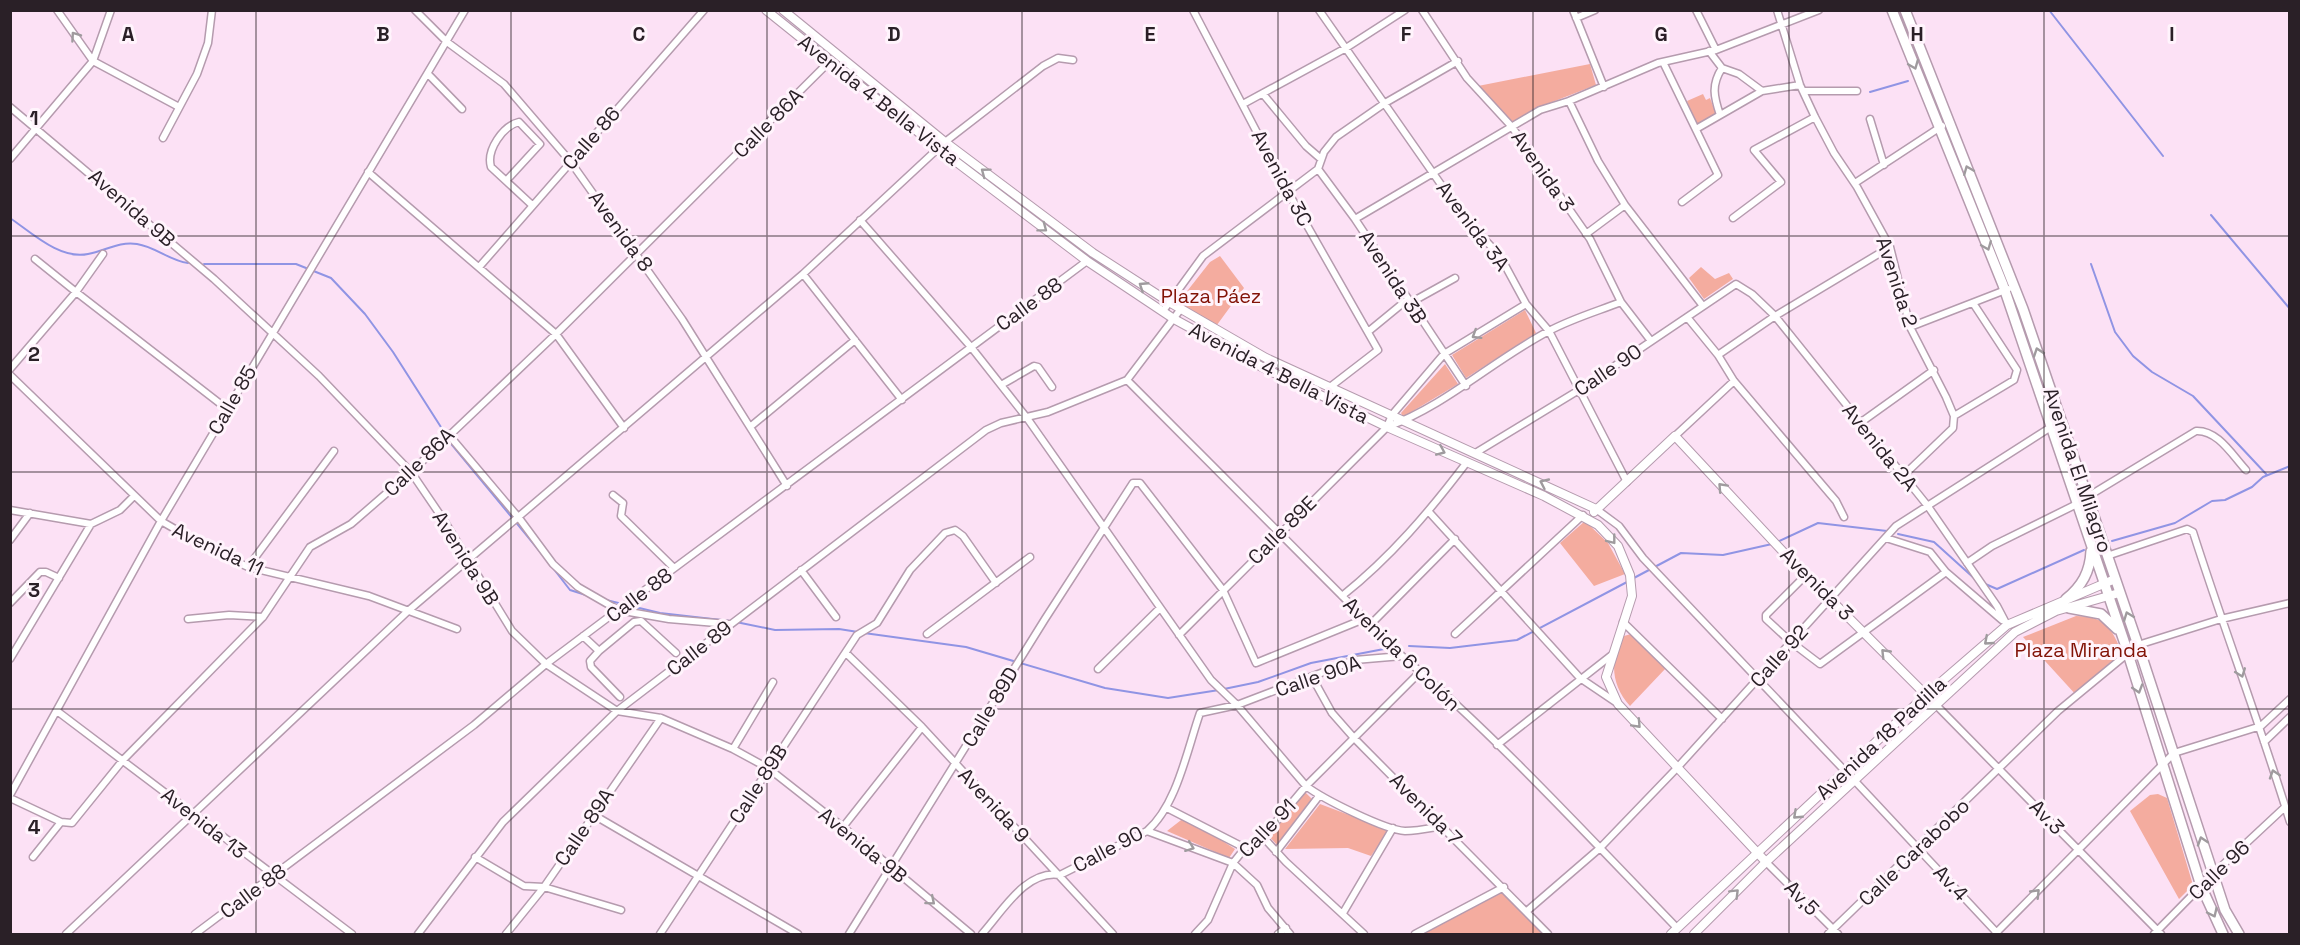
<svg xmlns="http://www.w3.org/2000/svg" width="2300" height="945" font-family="'Space Grotesk',sans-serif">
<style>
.green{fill:#f4ac9f}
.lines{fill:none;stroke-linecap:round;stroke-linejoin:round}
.stream{stroke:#9094e4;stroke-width:2}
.minor-casing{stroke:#b59bae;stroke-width:9}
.tertiary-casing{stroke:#b59bae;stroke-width:10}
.secondary-casing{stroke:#b59bae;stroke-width:12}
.minor{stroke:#fff;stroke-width:6}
.tertiary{stroke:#fff;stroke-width:8}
.secondary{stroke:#fff;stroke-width:9}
.oneway{stroke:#9f9b9e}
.grid{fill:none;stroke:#2a2027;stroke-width:1.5;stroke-opacity:0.55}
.labels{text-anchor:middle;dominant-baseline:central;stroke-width:6;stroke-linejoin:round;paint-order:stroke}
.street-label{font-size:20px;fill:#2a2027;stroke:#fff4fc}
.park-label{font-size:20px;fill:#821307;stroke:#fff4fc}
.grid-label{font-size:20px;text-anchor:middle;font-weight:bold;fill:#2a2027;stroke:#fff4fc;stroke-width:6;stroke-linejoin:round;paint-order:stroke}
</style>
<rect width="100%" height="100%" fill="#fce1f5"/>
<!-- green -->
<path class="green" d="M1590,64L1596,85L1542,106L1513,125L1478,86Z
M1703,94L1706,100L1710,98L1716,114L1696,125L1687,101Z
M1220,256L1244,288L1214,329L1177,304L1210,262Z
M1701,267L1715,279L1729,273L1733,279L1704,299L1689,278Z
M1525,310L1536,333L1466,378L1452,355Z
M1445,364L1458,384L1403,417L1401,413Z
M1585,521L1608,543L1625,574L1594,586L1560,543Z
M2076,616C2109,616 2113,632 2125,660L2077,696L2023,637Z
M1631,634L1666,668L1630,706C1611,685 1609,659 1624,636Z
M1305,792L1312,799L1277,845L1269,836Z
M2158,794L2167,798L2193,885L2179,899L2130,811L2150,795Z
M1320,804L1389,830L1371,856L1348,848L1285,849Z
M1185,817L1235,849L1229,858L1167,831Z
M1501,887L1547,934H1420Z"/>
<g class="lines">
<!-- stream -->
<path class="stream" d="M2049,10L2163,156
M1870,92L1908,81
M2211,215L2290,309
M10,218C32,233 60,260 88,254C105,251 119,241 137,244C156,247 170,261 188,263
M204,264H296L331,278L365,314L393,352L446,435
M2091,264L2115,332L2133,356L2152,372L2193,396L2267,475
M448,440L542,554
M1898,534L1934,542L1975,579
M2112,541L2175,523L2212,501L2225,500L2252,487L2263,477L2290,466
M1777,542L1818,523L1887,531
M553,568L570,590L589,596
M1632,579L1681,553L1723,555L1772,544
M1983,583L1997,589L2084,550
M606,600L660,613L730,621
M736,622L775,630L839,629L858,632
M864,633L966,647L1105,688L1168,698L1219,690
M1409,646L1450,648L1517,640L1627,582
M1224,689L1258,682L1311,663L1384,649"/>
<defs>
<path id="minor" d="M57,10L93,61L179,107
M415,10L447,42L504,84L570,161L682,319L787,486
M1193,10L1288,192L1378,350L1330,387
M1319,10L1463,216L1500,256L1526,304L1549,331L1627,482
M1422,10L1467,78L1512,127L1590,239L1621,302L1651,341
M1573,10L1604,87
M1696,10L1716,50
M1777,10L1800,85L1815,117L1834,153L1857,187L1890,247L1910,327L1946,397L1954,416L1953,428L1903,476
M1576,18L1595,10
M1709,51L1722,68L1739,74L1762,91
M1663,62L1718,175L1682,202
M428,74L462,109
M1804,91H1857
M1263,94L1306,146L1321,159
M1569,101L1598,161L1625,205L1703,306
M1243,104L1346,48L1405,10
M10,107L214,279L319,376L411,472L445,522L512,631L546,664L617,711L661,718L733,749L768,768L843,827L971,934
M1720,115C1714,97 1711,85 1722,68
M1870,119L1884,165
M1696,129L1762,91L1800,85
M163,138L197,74L208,43L212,10
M10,159L93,61L111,10
M1318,169L1355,219L1466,386
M368,172L556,334L624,428
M506,181L540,144L519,122C503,126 486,150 491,167L532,205
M1855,183L1942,126
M1733,218L1781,182L1754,150L1815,117
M1355,219L1540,110L1569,101L1658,63L1716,50L1819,10
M860,220L971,347L1027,418L1211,680L1237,705L1306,786C1323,799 1385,830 1405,831C1418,831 1431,828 1443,826
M1586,234L1625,205
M35,259L76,292L103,254
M480,266L704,10
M803,274L902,400
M1410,303L1455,278
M1163,311L1203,256L1318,169L1324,152L1336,137L1385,103L1458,61
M1687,317L1718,355L1734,381L1836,501L1844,517
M1910,327L2008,289
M1369,331L1408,299
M1718,355L1775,316L1890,247
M10,369L76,292L227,409
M10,375L161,521L215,552L248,567L369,596L457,629
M1127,380L1402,656C1499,739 1588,836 1677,928
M1001,385L1034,366L1038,367L1052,387
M1954,416L2014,380L2017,370L1973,303
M1860,423L1934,370
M750,427L855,340
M1387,427L1392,415L1444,354L1526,304
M448,434L519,518L553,564L578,587L618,610L669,619L728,624
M1675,436L1734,381
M1477,452L1579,390L1736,284L1752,294L1775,316L1927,505L1997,606L2007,625
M613,495L623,503L621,516L674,568
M2087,497L2196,431C2218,430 2232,455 2246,470
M1596,509L1619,526L1643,558L1845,771
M10,510L91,524L120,510L134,496
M1429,512L1580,678L1617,703
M1886,538L1930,552L1946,572
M10,540L30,513
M2107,556L2187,529L2193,532C2224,629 2260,724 2290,822
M1967,563L1992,546L2077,504
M248,567L334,451
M801,570L836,617
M1806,575L1766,615V619L1791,642L1820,664L1946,572L2002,620
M1342,596C1391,557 1429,512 1467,462
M10,603L40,572H46L59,578
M188,619L229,615L263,617
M1623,622L1722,719
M1371,624L1455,539
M927,634L1030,557
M1455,634L1583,515
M1179,635L1387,427C1447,405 1493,360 1549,331C1571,319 1598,311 1621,302
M583,636L599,651L634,622L641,621L676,653
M599,651L590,661L591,667L620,697
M847,654L922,727L1113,934
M10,659L91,524
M1098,669L1160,608
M1312,677L1332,713L1354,738L1548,934
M1935,704L2161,934
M57,711L352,934
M2264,742L2290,717
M1497,745L1613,654
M733,749L773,682
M1854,780L1998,934
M10,795L161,521L465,10
M10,798L61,822L72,823L123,760L263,617L310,547L351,524L411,472L556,334L829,62
M1167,808L1245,848
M592,814L798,934
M843,827L922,727
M1147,831L1233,863L1257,885L1268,908L1290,934
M1263,837L1286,862L1364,934
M1276,852L1319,796
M33,857L61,822
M475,857L524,886L544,887L621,910
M1766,862L1838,934
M1527,911L1600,848L1677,768L1896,526L2051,427
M1343,913L1393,828
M66,934L408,611L803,274L945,142L1043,66L1058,58L1073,60
M195,934L474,725L546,664L618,610L1087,261
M418,934L503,822L617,711L986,430L1001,423L1048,412L1127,380L1180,310
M506,934L544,887L661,718
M660,934L857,635L877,623L910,570L945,533L955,530L963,536L996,583
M849,934L1045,619L1133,483H1140L1223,590L1256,663L1364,619
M982,934C1002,912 1026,869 1060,875L1147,831C1177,805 1187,750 1200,713L1237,705L1355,660L1402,656
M1195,934L1208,920L1233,863L1245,848L1263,837L1306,786L1420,672
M1278,934L1286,928
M1415,934L1504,887
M1828,934L2058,711L2138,645L2221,619L2290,603
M1995,934L2174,753L2261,726L2290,699
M2154,934L2213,874L2285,807"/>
<path id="tertiary" d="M766,10L938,148L1087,261L1174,319L1262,367L1387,427L1544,496L1598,525L1618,546L1630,575L1632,596L1606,677L1618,704L1766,862
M783,10L945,142L1093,253L1169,302L1266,358L1596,509
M1594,512L1675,436L1787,556L1935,704
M1671,934L1926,695L2007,625L2115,579
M1694,934L1766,862L2015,632L2056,611L2119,593"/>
<path id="secondary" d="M1892,10L2003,285L2124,641L2201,886L2223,934
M1905,10L2023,309L2138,645L2225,910L2239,934
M2066,599C2082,586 2090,572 2091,551
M2069,608L2101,614L2117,629"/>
</defs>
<!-- minor casing -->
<use href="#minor" class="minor-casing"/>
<!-- tertiary casing -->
<use href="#tertiary" class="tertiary-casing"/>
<!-- secondary casing -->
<use href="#secondary" class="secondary-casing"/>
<!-- minor -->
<use href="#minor" class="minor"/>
<!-- tertiary -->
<use href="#tertiary" class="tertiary"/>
<!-- secondary -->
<use href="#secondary" class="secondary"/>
</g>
<!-- one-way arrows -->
<defs><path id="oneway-chevron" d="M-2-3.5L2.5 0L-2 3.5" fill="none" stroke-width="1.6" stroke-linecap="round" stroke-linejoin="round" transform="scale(1.5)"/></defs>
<g class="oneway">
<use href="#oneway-chevron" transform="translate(75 36) rotate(-125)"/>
<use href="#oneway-chevron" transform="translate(1914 65) rotate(68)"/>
<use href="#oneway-chevron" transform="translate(1968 170) rotate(-112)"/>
<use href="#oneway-chevron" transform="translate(985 172) rotate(-143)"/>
<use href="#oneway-chevron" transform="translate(1043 228) rotate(37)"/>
<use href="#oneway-chevron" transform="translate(1987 246) rotate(68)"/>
<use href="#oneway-chevron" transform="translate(1143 286) rotate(-147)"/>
<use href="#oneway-chevron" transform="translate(1476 335) rotate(148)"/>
<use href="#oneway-chevron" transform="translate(2038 352) rotate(-109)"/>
<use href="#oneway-chevron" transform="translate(1441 451) rotate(23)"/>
<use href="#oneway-chevron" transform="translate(1544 483) rotate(-155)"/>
<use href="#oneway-chevron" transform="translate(1722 487) rotate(-133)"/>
<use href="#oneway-chevron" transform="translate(1612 540) rotate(52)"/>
<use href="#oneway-chevron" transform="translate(2128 616) rotate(-111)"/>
<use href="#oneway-chevron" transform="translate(1988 641) rotate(139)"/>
<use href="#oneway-chevron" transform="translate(1885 653) rotate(-134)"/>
<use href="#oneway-chevron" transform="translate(2241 673) rotate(69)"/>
<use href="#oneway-chevron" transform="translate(2138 689) rotate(73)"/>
<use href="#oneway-chevron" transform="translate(1637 724) rotate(47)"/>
<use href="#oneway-chevron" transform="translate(2274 774) rotate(-108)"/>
<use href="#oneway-chevron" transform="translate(1797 815) rotate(137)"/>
<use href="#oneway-chevron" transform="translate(2202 841) rotate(-108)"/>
<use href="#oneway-chevron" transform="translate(1190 847) rotate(21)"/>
<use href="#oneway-chevron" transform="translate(1735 893) rotate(-45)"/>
<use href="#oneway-chevron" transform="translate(2036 893) rotate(-46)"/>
<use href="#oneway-chevron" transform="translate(931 901) rotate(40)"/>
<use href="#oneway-chevron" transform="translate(2213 913) rotate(65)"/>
</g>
<!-- grid -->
<path class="grid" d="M256,10V934M511,10V934M767,10V934M1022,10V934M1278,10V934M1533,10V934M1789,10V934M2044,10V934M10,236H2290M10,472H2290M10,709H2290"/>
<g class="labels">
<!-- street labels -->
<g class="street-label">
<text transform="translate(879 100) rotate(38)">Avenida 4 Bella Vista</text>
<text transform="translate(768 123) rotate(-45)">Calle 86A</text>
<text transform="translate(591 138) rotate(-49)">Calle 86</text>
<text transform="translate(1543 171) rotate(55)">Avenida 3</text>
<text transform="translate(1282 178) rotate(62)">Avenida 3C</text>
<text transform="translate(132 208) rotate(41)">Avenida 9B</text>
<text transform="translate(1473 226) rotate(53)">Avenida 3A</text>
<text transform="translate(621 231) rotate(54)">Avenida 8</text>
<text transform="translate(1393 277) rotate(57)">Avenida 3B</text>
<text transform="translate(1897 282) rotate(72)">Avenida 2</text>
<text transform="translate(1029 304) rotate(-36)">Calle 88</text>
<text transform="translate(1608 370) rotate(-34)">Calle 90</text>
<text transform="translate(1279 373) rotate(27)">Avenida 4 Bella Vista</text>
<text transform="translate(232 400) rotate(-60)">Calle 85</text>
<text transform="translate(1880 447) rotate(51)">Avenida 2A</text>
<text transform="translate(419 462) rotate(-44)">Calle 86A</text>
<text transform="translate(2078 470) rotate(71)">Avenida El Milagro</text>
<text transform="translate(1282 530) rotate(-45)">Calle 89E</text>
<text transform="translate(218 549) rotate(25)">Avenida 11</text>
<text transform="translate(466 558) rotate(58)">Avenida 9B</text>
<text transform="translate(1817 584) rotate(45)">Avenida 3</text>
<text transform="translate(639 595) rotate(-37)">Calle 88</text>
<text transform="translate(699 648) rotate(-38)">Calle 89</text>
<text transform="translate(1402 654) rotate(44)">Avenida 6 Colón</text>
<text transform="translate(1779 656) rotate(-48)">Calle 92</text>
<text transform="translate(1318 676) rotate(-19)">Calle 90A</text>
<text transform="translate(990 707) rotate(-59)">Calle 89D</text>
<text transform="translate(1881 738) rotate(-43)">Avenida 18 Padilla</text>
<text transform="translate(758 784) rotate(-57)">Calle 89B</text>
<text transform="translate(994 805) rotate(47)">Avenida 9</text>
<text transform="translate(1426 809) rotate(45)">Avenida 7</text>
<text transform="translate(2047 817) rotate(46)">Av.3</text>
<text transform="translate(204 823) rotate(38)">Avenida 13</text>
<text transform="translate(584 827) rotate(-56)">Calle 89A</text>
<text transform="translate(1267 828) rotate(-46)">Calle 91</text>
<text transform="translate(863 845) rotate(39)">Avenida 9B</text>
<text transform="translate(1108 849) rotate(-28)">Calle 90</text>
<text transform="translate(1914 852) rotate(-44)">Calle Carabobo</text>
<text transform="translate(2219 870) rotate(-44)">Calle 96</text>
<text transform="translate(1951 883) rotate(47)">Av.4</text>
<text transform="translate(253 891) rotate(-37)">Calle 88</text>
<text transform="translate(1802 898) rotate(46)">Av,5</text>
</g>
<!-- park labels -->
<g class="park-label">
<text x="1211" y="296">Plaza Páez</text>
<text x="2081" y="650">Plaza Miranda</text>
</g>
</g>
<g class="grid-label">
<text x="128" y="41">A</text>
<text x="383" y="41">B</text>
<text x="639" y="41">C</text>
<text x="894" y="41">D</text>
<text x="1150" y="41">E</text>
<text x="1406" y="41">F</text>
<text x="1661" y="41">G</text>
<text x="1917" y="41">H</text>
<text x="2172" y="41">I</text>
<text x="34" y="125">1</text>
<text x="34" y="361">2</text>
<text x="34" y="597">3</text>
<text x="34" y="834">4</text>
</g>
<!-- border -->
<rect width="2300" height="945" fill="none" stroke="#2a2027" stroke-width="24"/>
</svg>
